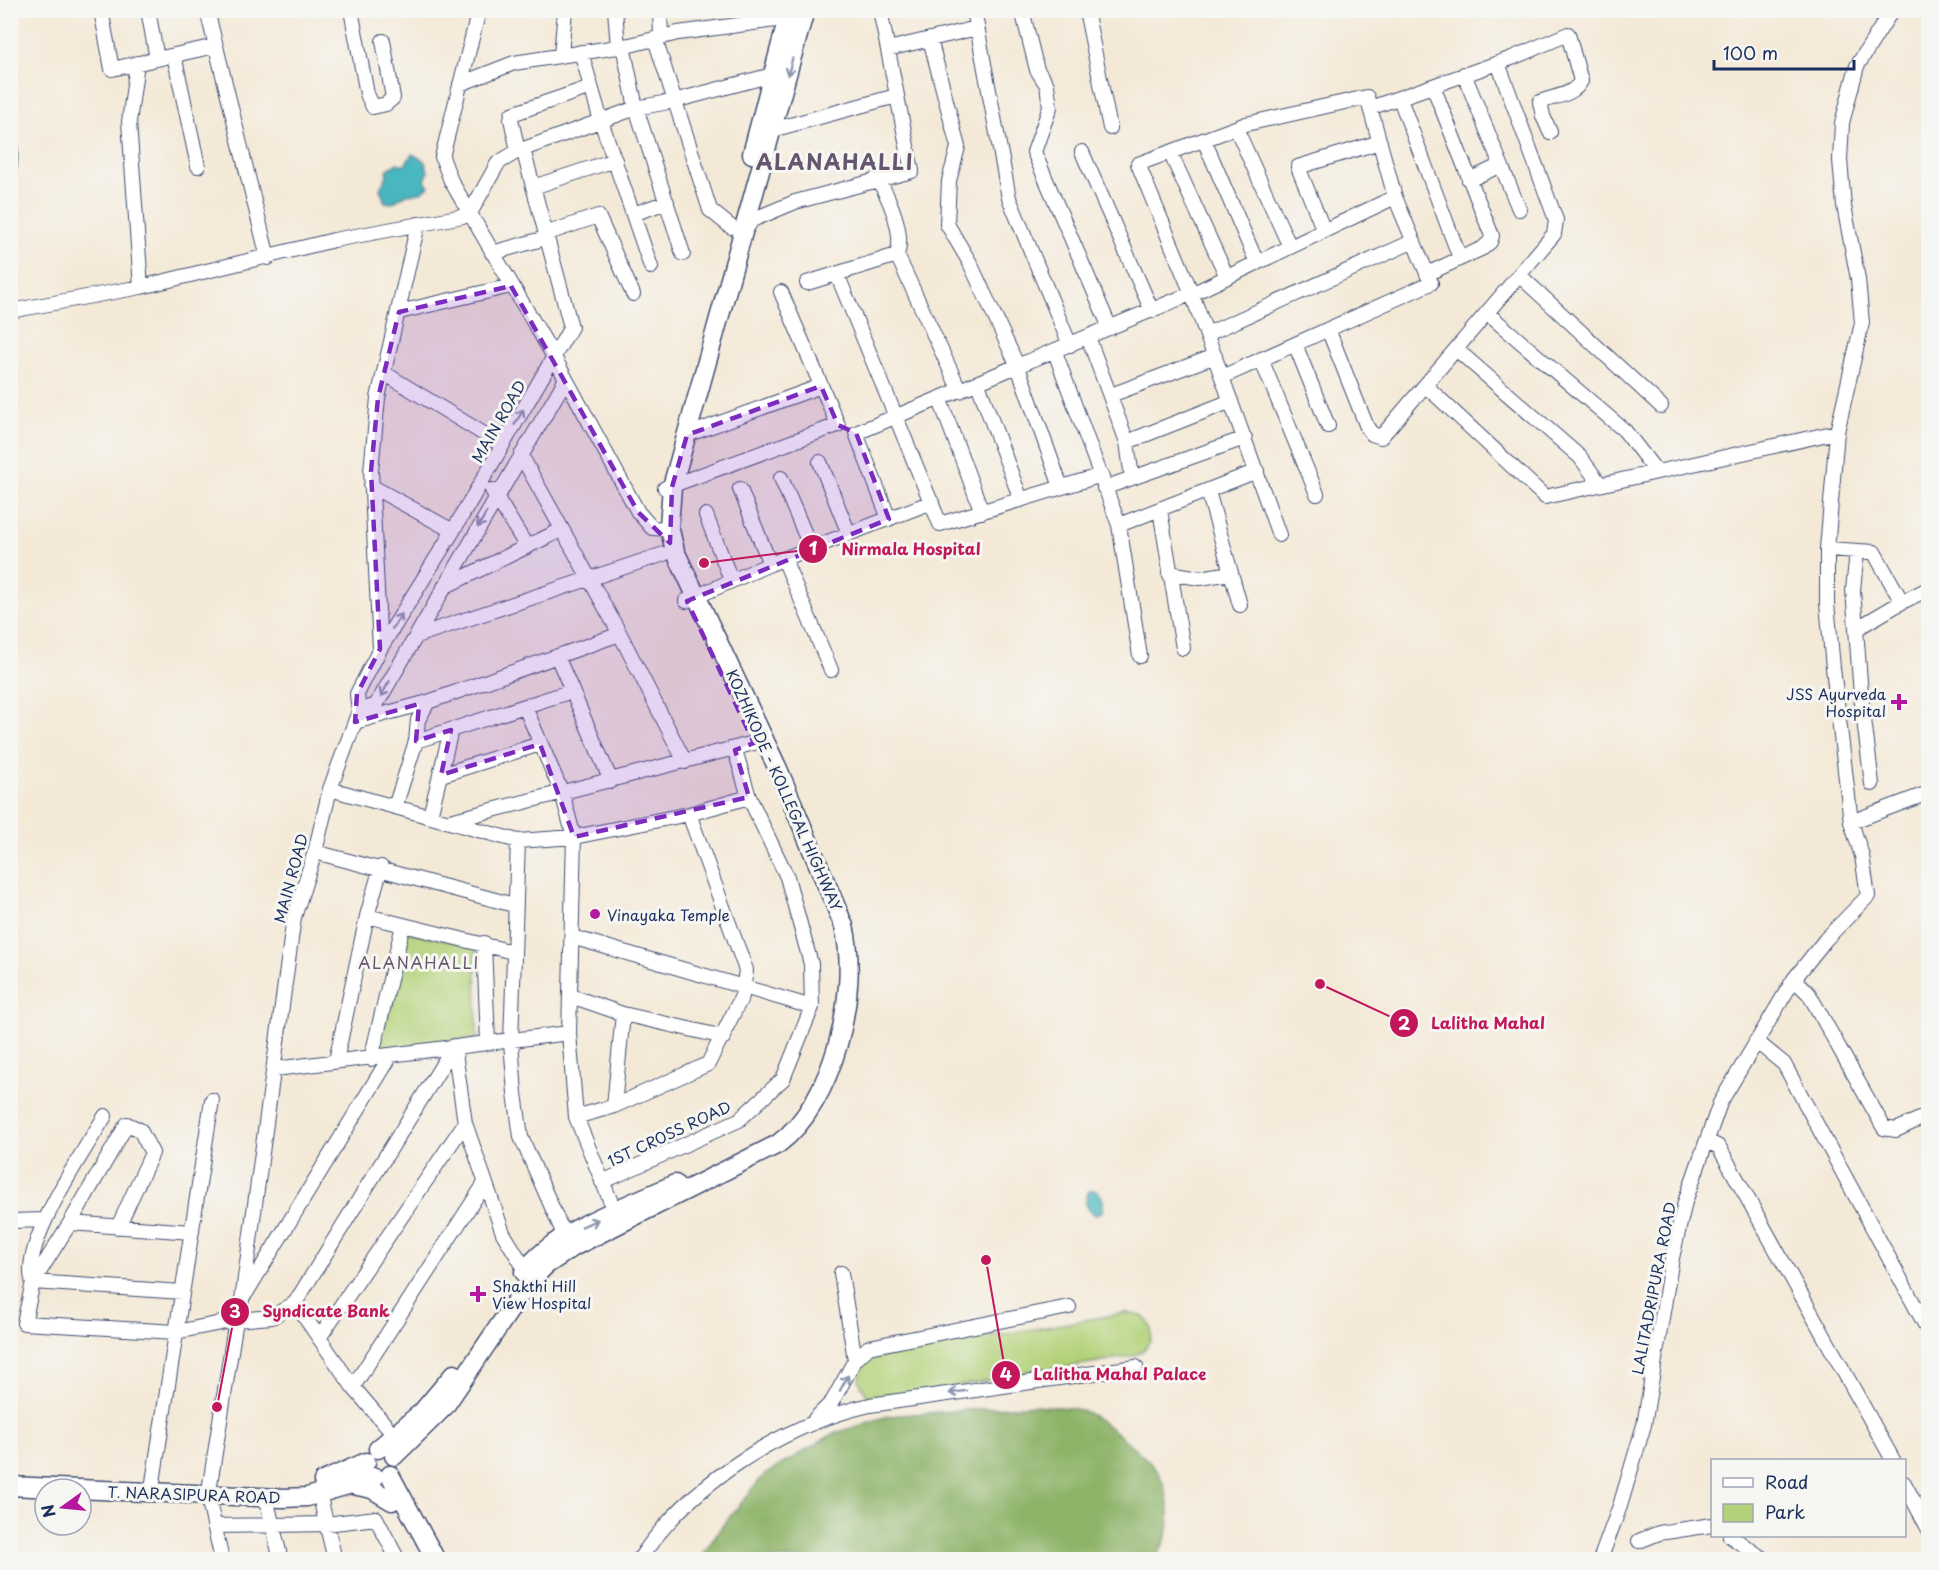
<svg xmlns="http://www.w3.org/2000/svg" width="1939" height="1570" font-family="'Playpen Sans',sans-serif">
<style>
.green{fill:#b2d178;stroke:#66806b;stroke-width:1.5}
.forest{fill:#8db368;stroke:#547163;stroke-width:1.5}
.water{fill:#48b7bf;stroke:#32738e;stroke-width:1.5}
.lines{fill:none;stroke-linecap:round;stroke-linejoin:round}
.minor-casing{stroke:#3c4b70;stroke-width:16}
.major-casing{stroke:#3c4b70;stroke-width:21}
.minor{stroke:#fff;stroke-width:14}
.major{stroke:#fff;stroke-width:18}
.oneway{stroke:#8d97ae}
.marked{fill:#7b2cbf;fill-opacity:0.2;stroke:#7b2cbf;stroke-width:4.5;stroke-dasharray:12 8;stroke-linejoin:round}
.poi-dot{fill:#b5179e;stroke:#f6f6f2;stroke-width:2}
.labels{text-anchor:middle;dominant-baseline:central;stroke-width:6;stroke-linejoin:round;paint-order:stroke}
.street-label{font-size:15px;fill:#1b2f5e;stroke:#f6f6f2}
.poi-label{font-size:15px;fill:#1b2f5e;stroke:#f6f6f2;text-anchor:start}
.neighbourhood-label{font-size:16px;letter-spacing:1.5px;fill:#66566e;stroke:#f6f6f2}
.district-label{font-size:21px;font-weight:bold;letter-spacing:1.5px;fill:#66566e;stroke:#f6f6f2}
.leader{fill:none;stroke:#c2185b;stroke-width:2}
.callout-dot{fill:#c2185b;stroke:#f6f6f2;stroke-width:2}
.mark-label{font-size:18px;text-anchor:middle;font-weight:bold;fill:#fff}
.callout-label{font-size:16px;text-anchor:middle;font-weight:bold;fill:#c2185b;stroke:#f6f6f2;stroke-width:6;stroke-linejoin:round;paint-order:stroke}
</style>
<rect width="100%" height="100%" fill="#f6f6f2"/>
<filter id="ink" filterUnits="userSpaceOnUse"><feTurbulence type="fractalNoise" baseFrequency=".0167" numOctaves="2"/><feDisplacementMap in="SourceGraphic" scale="12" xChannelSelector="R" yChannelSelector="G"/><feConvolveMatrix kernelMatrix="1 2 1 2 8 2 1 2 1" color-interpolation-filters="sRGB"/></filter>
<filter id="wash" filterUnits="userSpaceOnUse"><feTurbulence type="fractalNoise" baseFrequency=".008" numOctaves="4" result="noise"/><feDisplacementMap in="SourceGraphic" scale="24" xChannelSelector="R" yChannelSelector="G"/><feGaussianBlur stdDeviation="1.35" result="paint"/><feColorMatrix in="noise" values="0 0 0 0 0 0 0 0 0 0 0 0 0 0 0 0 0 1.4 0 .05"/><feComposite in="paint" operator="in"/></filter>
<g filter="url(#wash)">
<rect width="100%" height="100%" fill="#f4e9d7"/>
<!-- green -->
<path class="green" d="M407,932L476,947L477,1039L378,1052Z
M1124,1313C1157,1310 1161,1347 1132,1356L881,1399L867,1396L859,1381L862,1366L873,1358Z"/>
<!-- forest -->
<path class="forest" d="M1035,1405C1051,1407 1071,1406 1085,1412C1101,1418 1151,1460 1159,1474C1172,1501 1175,1537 1153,1559H700L720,1529L764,1475L833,1434L888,1416Z"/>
<!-- water -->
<path class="water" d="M412,154L425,161L428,172L425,181L429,186L421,192L407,194L392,203L385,202L380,189L387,175V170L397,163L405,165Z
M1096,1190C1104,1196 1105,1203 1102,1212L1096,1215C1086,1211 1083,1200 1089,1191Z"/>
</g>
<g filter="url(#ink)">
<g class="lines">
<defs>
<path id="minor" d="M101,10L112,69L215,46
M148,10L157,59
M207,10L268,258
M351,10L367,94L373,107L386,104L393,98L383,41
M479,10L442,157L451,181L554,357L638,512L652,528L670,529
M615,10L618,47
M660,10L661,37
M974,10L1009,198L1070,345
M1022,10L1037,70L1047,85L1050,107L1034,152L1110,328
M1086,10L1110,128
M655,39L710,210L731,227
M930,39L958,147L949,181L947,224L970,263L1018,367L1061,487
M623,46L636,108L683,254
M888,49L977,28
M581,52L601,121L651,267
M174,55L198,166
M561,55L565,10
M137,63L129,122L141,287
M1464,74L1519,209
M460,84L514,63L630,45L678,33L776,20
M1400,99L1460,258
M1370,108L1512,58L1568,34L1581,81C1573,96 1554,96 1540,102L1543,116L1550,132
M1236,128L1290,247
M772,130L896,96
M1204,140L1257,263
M518,151L511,119L512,114L591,87
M1082,152L1152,311
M1170,152L1227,277
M10,167L11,138
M877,178C889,197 905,233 897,255L960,391
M1469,180L1501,165
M533,187L615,160
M633,214L667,202
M745,231L752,220L795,202L912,171L880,10
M1324,231L1298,167L1380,142
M545,234L598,216L633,294
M492,253L546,238
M837,274L940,524L1102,475
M1427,274L1483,248L1490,242L1492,236L1433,86
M1519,275L1661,406
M807,283L897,255
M10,311L141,287L334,240L469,215L498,163L518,151L636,108L674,101L772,75
M399,312L511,286
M1487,313L1625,431L1655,470
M1328,329L1367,427L1372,434L1381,437L1554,234L1556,220L1498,63
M1207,334L1414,241
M1088,337L1127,442L1132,478
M1295,344L1328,426
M1456,349L1580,457L1600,484
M1055,352L1119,525L1140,656
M1261,359L1317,494
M384,373L502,445
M1222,377L1431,283L1395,197L1367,97L1246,124L1138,164L1192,294L1279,535
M978,384L1021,500
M1426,386L1545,497L1837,432
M1111,395L1215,356
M940,400L982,512
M687,435L821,386
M1127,442L1231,401
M521,455L620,634L685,762
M820,462L849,534
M781,478L811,548
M371,486L453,531
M665,488L838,425L781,292
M1104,488L1245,438
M740,489L770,564
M492,490L527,547
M1208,491L1240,605
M1160,510L1183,648
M706,515L731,580
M889,519L856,433L1200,290L1395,197
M1119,525L1257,471
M1827,549L1874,552L1902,602L1928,589
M784,559L831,670
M1169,573L1200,578L1231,573
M444,587L561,530
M686,601L770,564L932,502
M1856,629L1853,590L1857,551
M416,636L664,554
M380,649L371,471L378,398L418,224
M557,656L611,781
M525,707L562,793L574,837L569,1033L576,1117L615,1212
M359,711L376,705L566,379
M355,722L428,702L620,634
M416,741L572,691
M441,775L540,744
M1872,784L1861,695L1856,629L1902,602
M330,789L518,841L574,837L689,814L749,797
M395,807L416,741L418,720L428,702
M430,816L451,730
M450,821L754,743
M1851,822L1928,793
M518,841L511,1042L515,1093L521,1137L565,1237
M315,852L514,905
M367,916L513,952
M572,937L812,1007
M484,943L488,1043
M1794,979L1809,994L1884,1128L1896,1130L1928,1115
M571,996L623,1014L724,1037
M1756,1041L1784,1064L1928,1330
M454,1046L465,1123L503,1233L525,1269
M371,1059L403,925
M336,1061L367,916L381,867
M275,1069L569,1033
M614,1106L623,1014
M105,1116C86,1148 18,1247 33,1282L182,1292
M576,1117L614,1106L708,1064L742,996L746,970L689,814
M1707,1141L1719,1147L1893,1460
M602,1182L739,1120L783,1079L812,1007L811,964L787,877L749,797L735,750
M10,1221L45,1220
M70,1223L192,1232
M118,1227L152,1153L140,1130L127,1124L70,1223L33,1282L24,1323L176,1332L236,1320L272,1317L295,1303L454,1046
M841,1273L855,1360
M246,1293L390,1057
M295,1303L353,1387L394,1435
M319,1338L465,1123
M353,1387L485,1183
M815,1419L832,1402L855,1360L869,1347L1069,1307
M153,1482L212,1100
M1904,1483L1928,1528
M319,1493L335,1560
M266,1498L281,1560
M215,1526L326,1524L376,1518L398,1560
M1730,1536L1765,1560
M1639,1541L1659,1533L1712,1525
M222,1560L208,1497L236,1320L242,1300L294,917L315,852L330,789L359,711L357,694L380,649L453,531L571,327L523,149
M639,1560C689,1484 782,1425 870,1405L1136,1367
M1600,1560L1620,1506L1644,1425L1672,1258L1685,1202L1720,1103L1794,979L1826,939L1868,896L1862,856L1851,822L1833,668L1827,603V549L1837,432L1862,323L1858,279L1844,206L1840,160L1842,123L1857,66L1892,10"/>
<path id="major" d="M752,154L790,10
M524,1272C557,1228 626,1207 675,1184
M378,1449L422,1412L454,1374
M394,1456L445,1406L528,1283L546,1265L575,1246L778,1144C834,1103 860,991 844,926L778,769L675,551L669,526L672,487L805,10
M390,1475L436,1560
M323,1481L366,1462
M353,1485L372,1489L392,1501
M10,1486L283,1498L307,1497L375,1477"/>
</defs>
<!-- minor casing -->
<use href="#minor" class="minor-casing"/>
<!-- major casing -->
<use href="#major" class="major-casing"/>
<!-- minor -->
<use href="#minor" class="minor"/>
<!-- major -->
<use href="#major" class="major"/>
</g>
<!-- one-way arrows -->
<defs><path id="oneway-shaft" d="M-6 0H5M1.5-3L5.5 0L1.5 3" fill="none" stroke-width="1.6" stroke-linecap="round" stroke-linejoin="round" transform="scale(1.5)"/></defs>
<g class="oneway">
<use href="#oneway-shaft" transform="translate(790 67) rotate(105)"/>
<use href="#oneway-shaft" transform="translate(519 417) rotate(-60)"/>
<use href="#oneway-shaft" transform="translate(482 520) rotate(120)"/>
<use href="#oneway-shaft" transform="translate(397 621) rotate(-58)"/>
<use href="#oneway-shaft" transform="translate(385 689) rotate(120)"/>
<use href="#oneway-shaft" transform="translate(590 1223) rotate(-24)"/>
<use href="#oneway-shaft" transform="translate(844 1383) rotate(-62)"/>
<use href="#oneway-shaft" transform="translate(958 1392) rotate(172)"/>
</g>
</g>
<!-- marked area -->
<path class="marked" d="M511,286L638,512L670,543L672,487L687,435L821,386L838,425L856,433L889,519L687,601L754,743L735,750L749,797L574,837L540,744L441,775L451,730L416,741L419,704L355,722L357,694L380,649L371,471L378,398L399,312Z"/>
<!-- markers -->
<g class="poi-dot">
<path d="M1896 693h6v6h6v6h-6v6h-6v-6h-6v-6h6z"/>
<circle cx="595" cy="914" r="6"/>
<path d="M475 1285h6v6h6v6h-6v6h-6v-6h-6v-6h6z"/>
</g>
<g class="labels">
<!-- street labels -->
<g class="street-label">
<text transform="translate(498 421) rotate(-60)">MAIN ROAD</text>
<text transform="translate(785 790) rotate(66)">KOZHIKODE - KOLLEGAL HIGHWAY</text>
<text transform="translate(290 878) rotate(-75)">MAIN ROAD</text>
<text transform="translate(669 1133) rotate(-25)">1ST CROSS ROAD</text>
<text transform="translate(1653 1288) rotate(-79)">LALITADRIPURA ROAD</text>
<text transform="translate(194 1494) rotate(2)">T. NARASIPURA ROAD</text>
</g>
<!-- poi labels -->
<g class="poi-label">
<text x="1886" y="693" text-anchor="end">JSS Ayurveda<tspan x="1886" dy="17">Hospital</tspan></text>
<text x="607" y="914">Vinayaka Temple</text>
<text x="492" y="1285">Shakthi Hill<tspan x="492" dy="17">View Hospital</tspan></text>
</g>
<!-- neighbourhood labels -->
<g class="neighbourhood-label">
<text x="419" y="962">ALANAHALLI</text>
</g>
<!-- district labels -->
<g class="district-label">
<text x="835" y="161">ALANAHALLI</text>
</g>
</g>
<!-- callouts -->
<path class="leader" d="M704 563L813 549M1320 984L1404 1023M217 1407L235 1312M986 1260L1006 1375"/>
<g class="callout-dot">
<circle cx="704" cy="563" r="6"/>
<circle cx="1320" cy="984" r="6"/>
<circle cx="217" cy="1407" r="6"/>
<circle cx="986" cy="1260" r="6"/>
<circle cx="813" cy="549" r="15"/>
<circle cx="1404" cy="1023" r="15"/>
<circle cx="235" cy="1312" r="15"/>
<circle cx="1006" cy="1375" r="15"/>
</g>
<g class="mark-label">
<text x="813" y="555">1</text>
<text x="1404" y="1030">2</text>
<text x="235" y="1318">3</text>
<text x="1006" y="1381">4</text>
</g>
<g class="callout-label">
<text x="911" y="555">Nirmala Hospital</text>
<text x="1488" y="1029">Lalitha Mahal</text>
<text x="326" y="1317">Syndicate Bank</text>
<text x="1120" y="1380">Lalitha Mahal Palace</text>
</g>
<!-- margin -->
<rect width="1939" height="1570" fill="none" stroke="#f6f6f2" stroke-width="36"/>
<!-- legend -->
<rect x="1711" y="1459" width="195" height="78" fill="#f6f6f2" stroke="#9ea6b7" stroke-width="1.5"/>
<rect x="1723" y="1478" width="30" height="9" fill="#ffffff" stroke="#9ea6b7" stroke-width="1.5"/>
<text x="1765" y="1489" font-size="18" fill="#1b2f5e">Road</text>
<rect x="1723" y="1504" width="30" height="18" fill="#b2d178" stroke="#9ea6b7" stroke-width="1.5"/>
<text x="1765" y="1519" font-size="18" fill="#1b2f5e">Park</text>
<!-- north arrow -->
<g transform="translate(63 1507) rotate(255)"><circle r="28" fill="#f6f6f2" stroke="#9ea6b7" stroke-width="1.5"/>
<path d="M0-4.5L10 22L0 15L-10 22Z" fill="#b5179e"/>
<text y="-9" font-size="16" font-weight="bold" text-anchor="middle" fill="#1b2f5e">N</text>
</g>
<!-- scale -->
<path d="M1714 60v9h140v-9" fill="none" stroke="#1b2f5e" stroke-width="3"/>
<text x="1723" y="60" font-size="18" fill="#1b2f5e" stroke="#f6f6f2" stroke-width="4.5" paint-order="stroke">100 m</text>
</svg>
